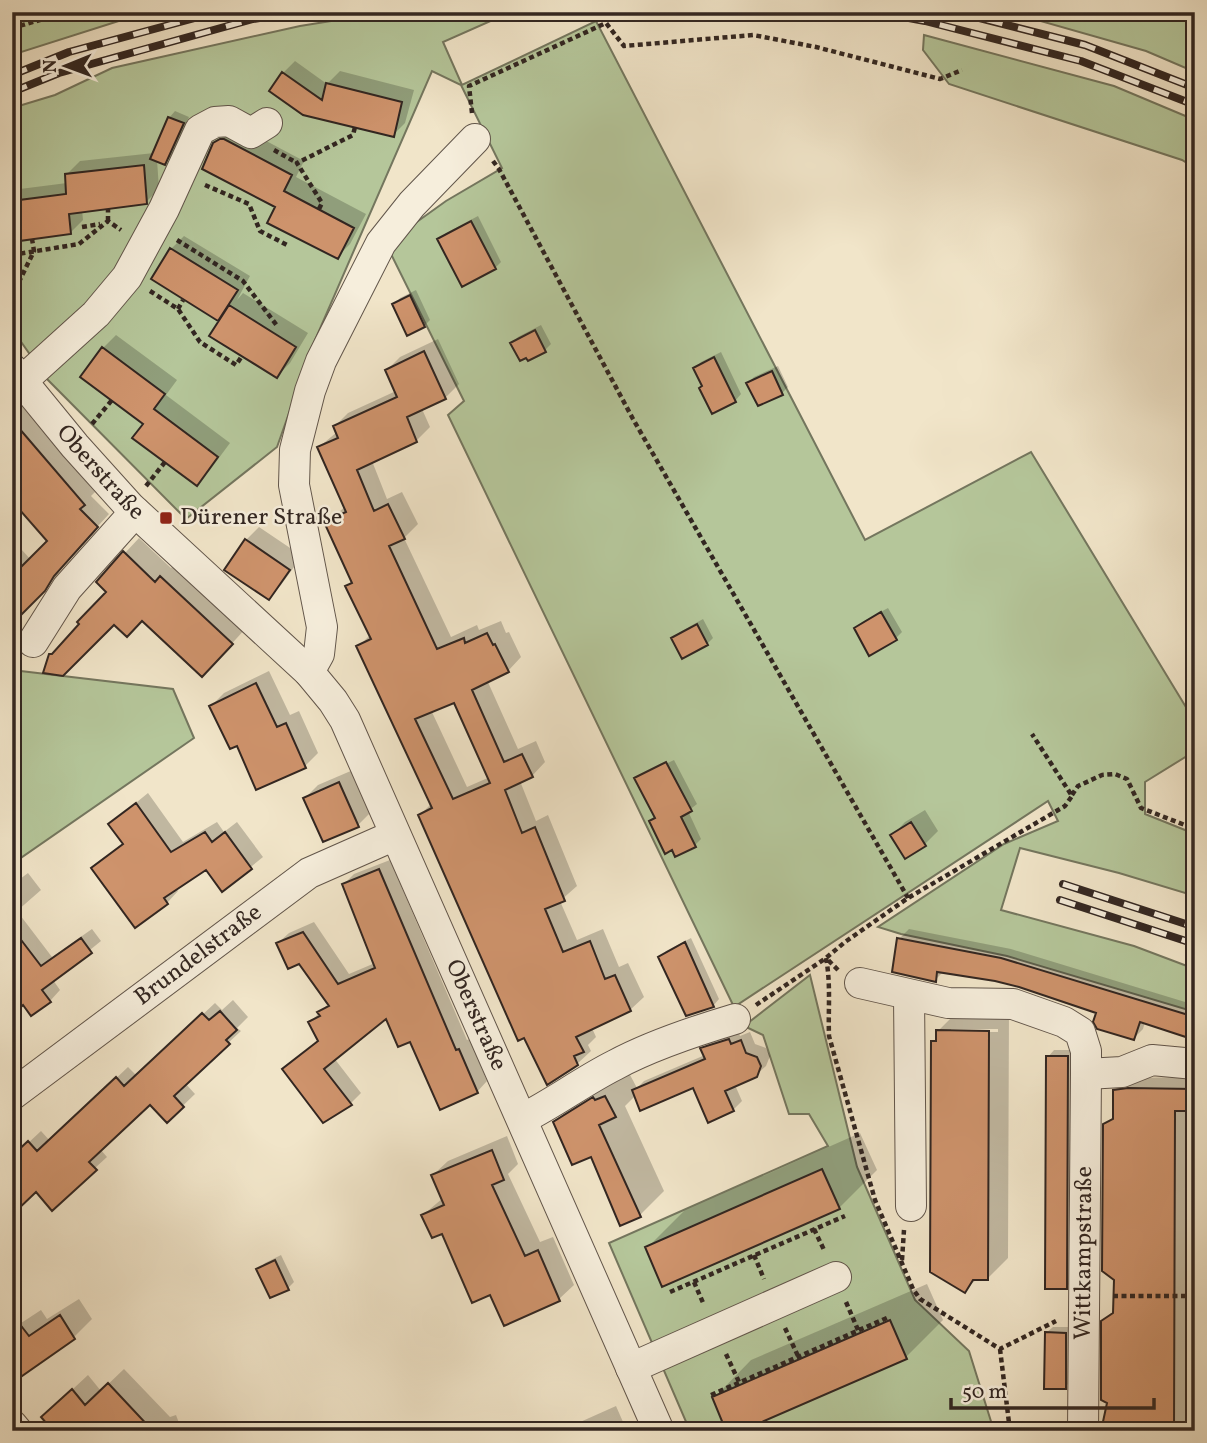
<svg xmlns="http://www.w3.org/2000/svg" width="1207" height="1443" font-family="Vollkorn,serif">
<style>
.green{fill:#b5c69a;stroke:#74765e;stroke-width:2}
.shadow{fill:#0003;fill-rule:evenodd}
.building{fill:#ce936c;stroke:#322621;stroke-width:2;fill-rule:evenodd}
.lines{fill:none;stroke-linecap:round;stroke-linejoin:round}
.minor-casing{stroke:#62564b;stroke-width:32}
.path{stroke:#322621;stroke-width:4.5;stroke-dasharray:5 3.5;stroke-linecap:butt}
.minor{stroke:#f6eedc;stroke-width:30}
.rail-casing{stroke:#322621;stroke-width:8}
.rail{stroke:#f6eedc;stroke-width:5;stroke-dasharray:16;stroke-linecap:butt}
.poi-dot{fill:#8f2418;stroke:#f6eedc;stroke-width:2.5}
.labels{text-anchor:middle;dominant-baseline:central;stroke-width:5;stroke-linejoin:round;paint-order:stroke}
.street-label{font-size:24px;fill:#322621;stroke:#f6eedc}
.poi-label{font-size:24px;fill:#322621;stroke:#f6eedc;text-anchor:start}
</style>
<rect width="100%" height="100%" fill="#f1e5c9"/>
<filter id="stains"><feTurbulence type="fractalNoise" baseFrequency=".00286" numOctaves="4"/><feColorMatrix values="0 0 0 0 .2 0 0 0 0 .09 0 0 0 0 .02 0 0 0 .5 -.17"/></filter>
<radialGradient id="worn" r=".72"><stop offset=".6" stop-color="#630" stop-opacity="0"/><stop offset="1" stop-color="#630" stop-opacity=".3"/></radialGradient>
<!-- green -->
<path class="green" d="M12,12H147L12,55Z
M387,12H511L443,42L462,85L596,21L865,540L1031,452L1195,722V751L1145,782V814L1195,834V896L1119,873L1020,848L1001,910L1134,946L1195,969V1012L1007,956L901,934L878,927L1004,844L1058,821L1048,801L734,1007L448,415L464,401L386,244L446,201L502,168L461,85L432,71L315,340L277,447L186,519L48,380L12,329V108L55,95L112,68L300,26Z
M1009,12H1195V72L1146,51Z
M924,35L1114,86L1195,120V168L1182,160L949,84L923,50Z
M12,670L173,689L194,738L12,864Z
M810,975L857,1167L915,1300L969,1351L994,1431H690L609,1243L828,1146L809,1114H789L763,1035L744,1026Z"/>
<!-- shadow -->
<path class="shadow" d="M295,61L327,84L340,71L414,90L405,123L393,135L304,113L283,73Z
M175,111L189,117L171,157L164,163L157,160L159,189L146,202L82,210L83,220L70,233L12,240V190L67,183V174L80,161L154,153L169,118Z
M238,126L304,161L296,177L366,214L350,244L337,257L278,206L215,144L229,130Z
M478,216L501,262L495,268L440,239L446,233Z
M184,236L250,276L237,300L243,293L308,333L290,363L277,376L225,313L218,319L171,249Z
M416,290L430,320L424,326L394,305L400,298Z
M541,325L551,344L545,350L527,356L512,343L518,337Z
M116,335L177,380L166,395L230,443L210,470L197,483L145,423L103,348Z
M438,339L459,384L445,398L422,409L430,427L416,441L372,461L387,499L402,492L418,524L404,538L451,637L477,625L479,630L501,621L506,633L509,632L521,657L508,671L487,680L518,749L536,741L545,762L532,776L520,781L536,821L548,815L577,886L560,901L577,940L603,929L619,967L628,963L644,997L630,1010L592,1028L596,1037L588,1045L591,1051L577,1064L420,815L432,803L358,647L371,634L348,586L353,581L326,523L346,506L319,447L337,432L335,426L348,413L396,391L387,370L400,357ZM454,700L490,777L467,787L431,710Z
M721,352L741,394L735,401L704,385L695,368L701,362Z
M778,366L788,387L782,393L748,383L754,377Z
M12,394L95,492L91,496L109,514L65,562L56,577L12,622V539L31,560L49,541L12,481Z
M259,527L302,556L281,585L268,598L246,540Z
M139,538L171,568L176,563L246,628L217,660L143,619L114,623L50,655L108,592L98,582Z
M888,608L902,632L896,638L856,628L862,622Z
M703,619L713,638L707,644L674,638L680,632Z
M269,671L290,715L299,711L318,753L305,766L238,743L211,706L224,693Z
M674,760L697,804L688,811L701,839L695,845L676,855L651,821L656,816L637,778L641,774V776Z
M353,770L371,812L358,825L305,798L318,785Z
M148,793L183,842L217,822L224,832L237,822L263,857L222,890L206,868L176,888L178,891L167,903L93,868L124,842L110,824Z
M925,810L938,831L925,844L906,857L892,836L905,822Z
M390,860L467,1040L470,1039L487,1081L477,1092L411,1040L387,1016L334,1058L361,1093L351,1103L323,1121L284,1069L319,1040L310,1022L329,1003L299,962L278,943L289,933L314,922L349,974L375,963L344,884L354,874Z
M28,873L41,890L17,911L52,957L92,929L101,941L53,980L60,990L50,1001L12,992V885Z
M909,929L1011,949L1195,1005V1037L1145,1022L1143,1029L1133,1039L1098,1012L996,979L944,971L935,980L899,939Z
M691,938L719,999L713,1006L660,957L666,951Z
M233,1000L248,1017L237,1028L241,1031L185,1083L195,1094L167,1121L150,1103L100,1149L107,1157L95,1168L12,1158L41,1131L50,1141L128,1067L137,1076L215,1003L222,1010Z
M958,1011H1009L1008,1258L988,1278H978L965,1290L933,1042L938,1037V1031ZM951,1029H998V1032H951Z
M738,1031L740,1036L750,1032L755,1044L766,1048L770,1056L766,1066L756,1075L735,1085L742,1101L733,1110L694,1086L636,1095L625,1106L664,1191L640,1215L621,1223L591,1155L555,1122L579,1098L629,1073L637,1088L644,1081L705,1055L702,1049L711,1040Z
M1054,1050H1074L1072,1281L1066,1288L1048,1057Z
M1195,1077V1108L1187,1109V1431H1102L1109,1402L1103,1321L1115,1309L1116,1279L1105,1125L1114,1116V1091L1127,1078Z
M860,1133L877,1170L839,1208L647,1248L684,1211Z
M507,1136L518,1164L508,1174L540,1242L553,1237L574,1285L559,1299L491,1293L443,1231L423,1215L443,1198L433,1175L448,1161Z
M281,1255L294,1282L288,1288L258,1270L265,1263Z
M12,1270L17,1275L12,1281Z
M927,1284L943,1320L906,1357L714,1398L751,1360Z
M79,1299L92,1319L74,1337L12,1381V1329L41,1310L47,1319Z
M1053,1327H1072L1071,1381L1065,1387L1046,1333Z
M124,1369L170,1417L176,1415L182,1431H55L59,1402L88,1375L101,1391Z
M616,1406L627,1431H560Z"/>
<!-- building -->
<path class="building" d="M282,72L322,100L326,83L402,102L394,137L303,115L269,91Z
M168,117L184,123L165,165L150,159Z
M220,139H224L292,175L284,191L354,228L338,259L267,223L275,207L202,169L213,143Z
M144,165L147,204L69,214L71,234L12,242V201L66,194L65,174Z
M471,221L496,269L462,287L437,239Z
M170,248L238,290L218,321L151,279Z
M410,295L425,327L407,336L392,304Z
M229,305L296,347L277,378L209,336Z
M535,330L546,352L528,361L526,358L520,361L510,343Z
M102,347L165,394L154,409L218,457L197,486L132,438L143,424L80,377Z
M424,351L446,399L407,417L417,442L357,470L374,511L388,504L405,539L389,546L437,649L464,638L465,643L487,633L493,645L495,644L509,672L472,690L504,762L522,754L533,777L505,790L522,833L535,827L565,901L545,909L563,952L590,941L605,979L615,975L631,1011L576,1037L584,1052L574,1056L578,1065L547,1085L524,1038L518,1041L418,815L432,808L356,646L371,639L345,586L352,583L324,522L346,512L317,447L338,438L333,426L397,397L385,370ZM454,703L490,783L453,799L415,719Z
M714,357L736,402L712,414L699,388L702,386L693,368Z
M772,371L783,395L758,406L746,383Z
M12,420L85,505L80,509L98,527L54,576L45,591L12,624V576L47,541L12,501Z
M245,539L290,570L269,600L224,570Z
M123,551L155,582L160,576L233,644L202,677L142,621L127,637L114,625L63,676L43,673L49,654H52L79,624L77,622L106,592L96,582Z
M881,612L897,640L869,656L854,628Z
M697,624L708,645L682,659L671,638Z
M256,683L277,727L286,723L306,768L256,790L237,746L230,749L209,706Z
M666,762L692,811L681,817L696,847L675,857L672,850L665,854L649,821L655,818L634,778Z
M339,782L359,827L323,842L303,798Z
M136,803L171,852L205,832L212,842L225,832L252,869L222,892L206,870L164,898L168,904L135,928L91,868L123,844L108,824Z
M911,822L926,846L905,859L890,835Z
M379,869L456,1050L459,1049L478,1093L440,1110L410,1042L398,1047L386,1019L324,1069L352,1105L323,1123L282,1069L318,1041L308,1022L320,1016L317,1012L329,1006L299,964L288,969L276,943L303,932L338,984L375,968L342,884Z
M12,928L41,966L81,938L92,953L42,990L51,1002L31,1016L23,1005L21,1007L12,995Z
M897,938L1001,958L1195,1017V1040L1140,1022L1134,1040L1097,1029L1093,1022L1096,1013L1019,987L995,981L937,972L936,982L892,972Z
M685,942L714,1007L686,1016L658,957Z
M220,1011L237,1030L226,1040L230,1044L174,1096L184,1107L167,1123L150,1105L89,1162L97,1170L52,1211L36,1192L12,1215V1156L28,1141L37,1151L116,1077L124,1086L202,1013L209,1020Z
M936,1030L989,1031L988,1280H973L965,1293L930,1272L931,1041H936Z
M729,1039L731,1044L741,1040L746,1053L757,1057L761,1066L757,1077L725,1091L734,1111L708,1123L693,1088L640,1111L632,1090L705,1059L700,1048Z
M1046,1056H1068L1067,1289H1045Z
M1128,1088L1194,1089V1111H1175L1174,1431H1101L1107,1403L1101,1400V1321L1113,1313L1114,1280L1102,1271L1103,1124L1113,1119V1090Z
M605,1096L616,1117L599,1125L641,1217L620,1226L591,1157L572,1165L553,1122L593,1097L595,1100Z
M492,1150L504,1180L492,1185L525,1256L538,1250L560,1301L504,1326L490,1295L472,1303L442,1234L432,1238L421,1215L444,1205L431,1175Z
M822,1169L840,1209L662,1287L645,1247Z
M275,1260L289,1290L270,1298L256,1269Z
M12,1314L29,1336L60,1315L75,1339L12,1383Z
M890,1320L907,1359L741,1431H726L712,1397Z
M1045,1332L1066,1333V1389H1044Z
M108,1383L153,1431H53L41,1417L72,1389L85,1405Z"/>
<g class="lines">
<defs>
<g id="minor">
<path id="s1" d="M12,369L75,446L130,507L309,672L333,701L345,720L659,1431"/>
<path d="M22,381L96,314L127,277L164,209L200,130L215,122L229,121L251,133L267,123"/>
<path d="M33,642L67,588L135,512"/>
<path d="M309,672L319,654L322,627L294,485L295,450L310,391L321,361L381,243L412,204L475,139"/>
<path d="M860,983L948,1003L1013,1004L1064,1022L1080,1032L1086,1051V1074L1122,1072L1152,1060L1195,1064"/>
<path d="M909,995L911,1206"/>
<path id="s2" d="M12,1095L309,873L395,835"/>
<path d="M522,1119C554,1103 583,1081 615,1065C652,1045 695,1031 735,1019"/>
<path d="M631,1368L836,1277"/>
<path d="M12,1425L17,1431"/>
<path id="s3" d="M1083,1431L1086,1074"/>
</g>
</defs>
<!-- minor casing -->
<use href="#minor" class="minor-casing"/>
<!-- path -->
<path class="path" d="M1166,12L1195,20
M12,28L68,12
M472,113L469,86L606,23L624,46L753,35L816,47L940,79L962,70
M274,150L297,163
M493,161L499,169L633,419L908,898
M205,185L249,204L260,231L287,245
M319,209L322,203L297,163L353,135L355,127
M108,221V209
M82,227L100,224
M177,240L243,281L278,327
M12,255L79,244L108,221L121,230
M15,290L34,251L32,239
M150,291L178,309L200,342L236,365L242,356
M178,309L183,300
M92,424L112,400
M146,486L165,462
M1072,795L1078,786L1102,775L1115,774L1127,779L1141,808L1195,829
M838,970L826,958C831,984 828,1010 829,1036L875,1200L913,1289L920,1299L1000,1349L1056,1321
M756,1005L826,958L845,942L908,898L1065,806L1072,796L1032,734
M814,1229L825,1252
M754,1255L764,1279
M902,1260L904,1230
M694,1282L704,1305
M670,1292L845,1216
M1113,1296H1195
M846,1302L858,1330
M785,1328L798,1356
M1000,1349L1010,1431
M726,1354L739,1382
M711,1395L889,1317"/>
<!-- minor -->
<use href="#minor" class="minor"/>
<defs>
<path id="rail" d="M877,12L925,21L1081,61L1195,105
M956,12L1085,45L1195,88
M12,75L69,52L217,12
M12,92L59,73L253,19L296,12
M1063,884L1195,927
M1060,900L1195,944"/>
</defs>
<!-- rail casing -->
<use href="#rail" class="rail-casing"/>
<!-- rail -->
<use href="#rail" class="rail"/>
</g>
<!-- markers -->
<rect class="poi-dot" x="159" y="511" width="14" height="14" rx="3.5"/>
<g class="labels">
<!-- street labels -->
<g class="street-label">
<text stroke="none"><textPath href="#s1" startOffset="136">Oberstraße</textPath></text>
<text stroke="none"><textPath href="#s2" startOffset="233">Brundelstraße</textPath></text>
<text stroke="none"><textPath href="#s1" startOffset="808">Oberstraße</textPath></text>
<text stroke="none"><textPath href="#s3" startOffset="178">Wittkampstraße</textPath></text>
</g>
<!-- poi labels -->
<g class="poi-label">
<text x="180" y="518">Dürener Straße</text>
</g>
</g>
<!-- margin -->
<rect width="1207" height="1443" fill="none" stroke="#f1e5c9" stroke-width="42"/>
<rect x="14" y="14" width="1179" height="1415" fill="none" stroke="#322621" stroke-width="3.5"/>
<rect x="21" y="21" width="1165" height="1401" fill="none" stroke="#322621" stroke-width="2"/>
<!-- north arrow -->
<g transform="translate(66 66) rotate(269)" stroke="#f6eedc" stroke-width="5" paint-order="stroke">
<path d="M0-5L12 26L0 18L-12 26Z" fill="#322621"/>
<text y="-10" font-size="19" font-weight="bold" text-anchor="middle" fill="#322621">N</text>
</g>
<!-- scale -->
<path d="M951 1398v10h203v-10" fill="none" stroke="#322621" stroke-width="3.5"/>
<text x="962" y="1398" font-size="21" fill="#322621" stroke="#f6eedc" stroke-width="5" paint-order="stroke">50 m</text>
<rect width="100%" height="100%" filter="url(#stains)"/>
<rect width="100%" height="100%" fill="url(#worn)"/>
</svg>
